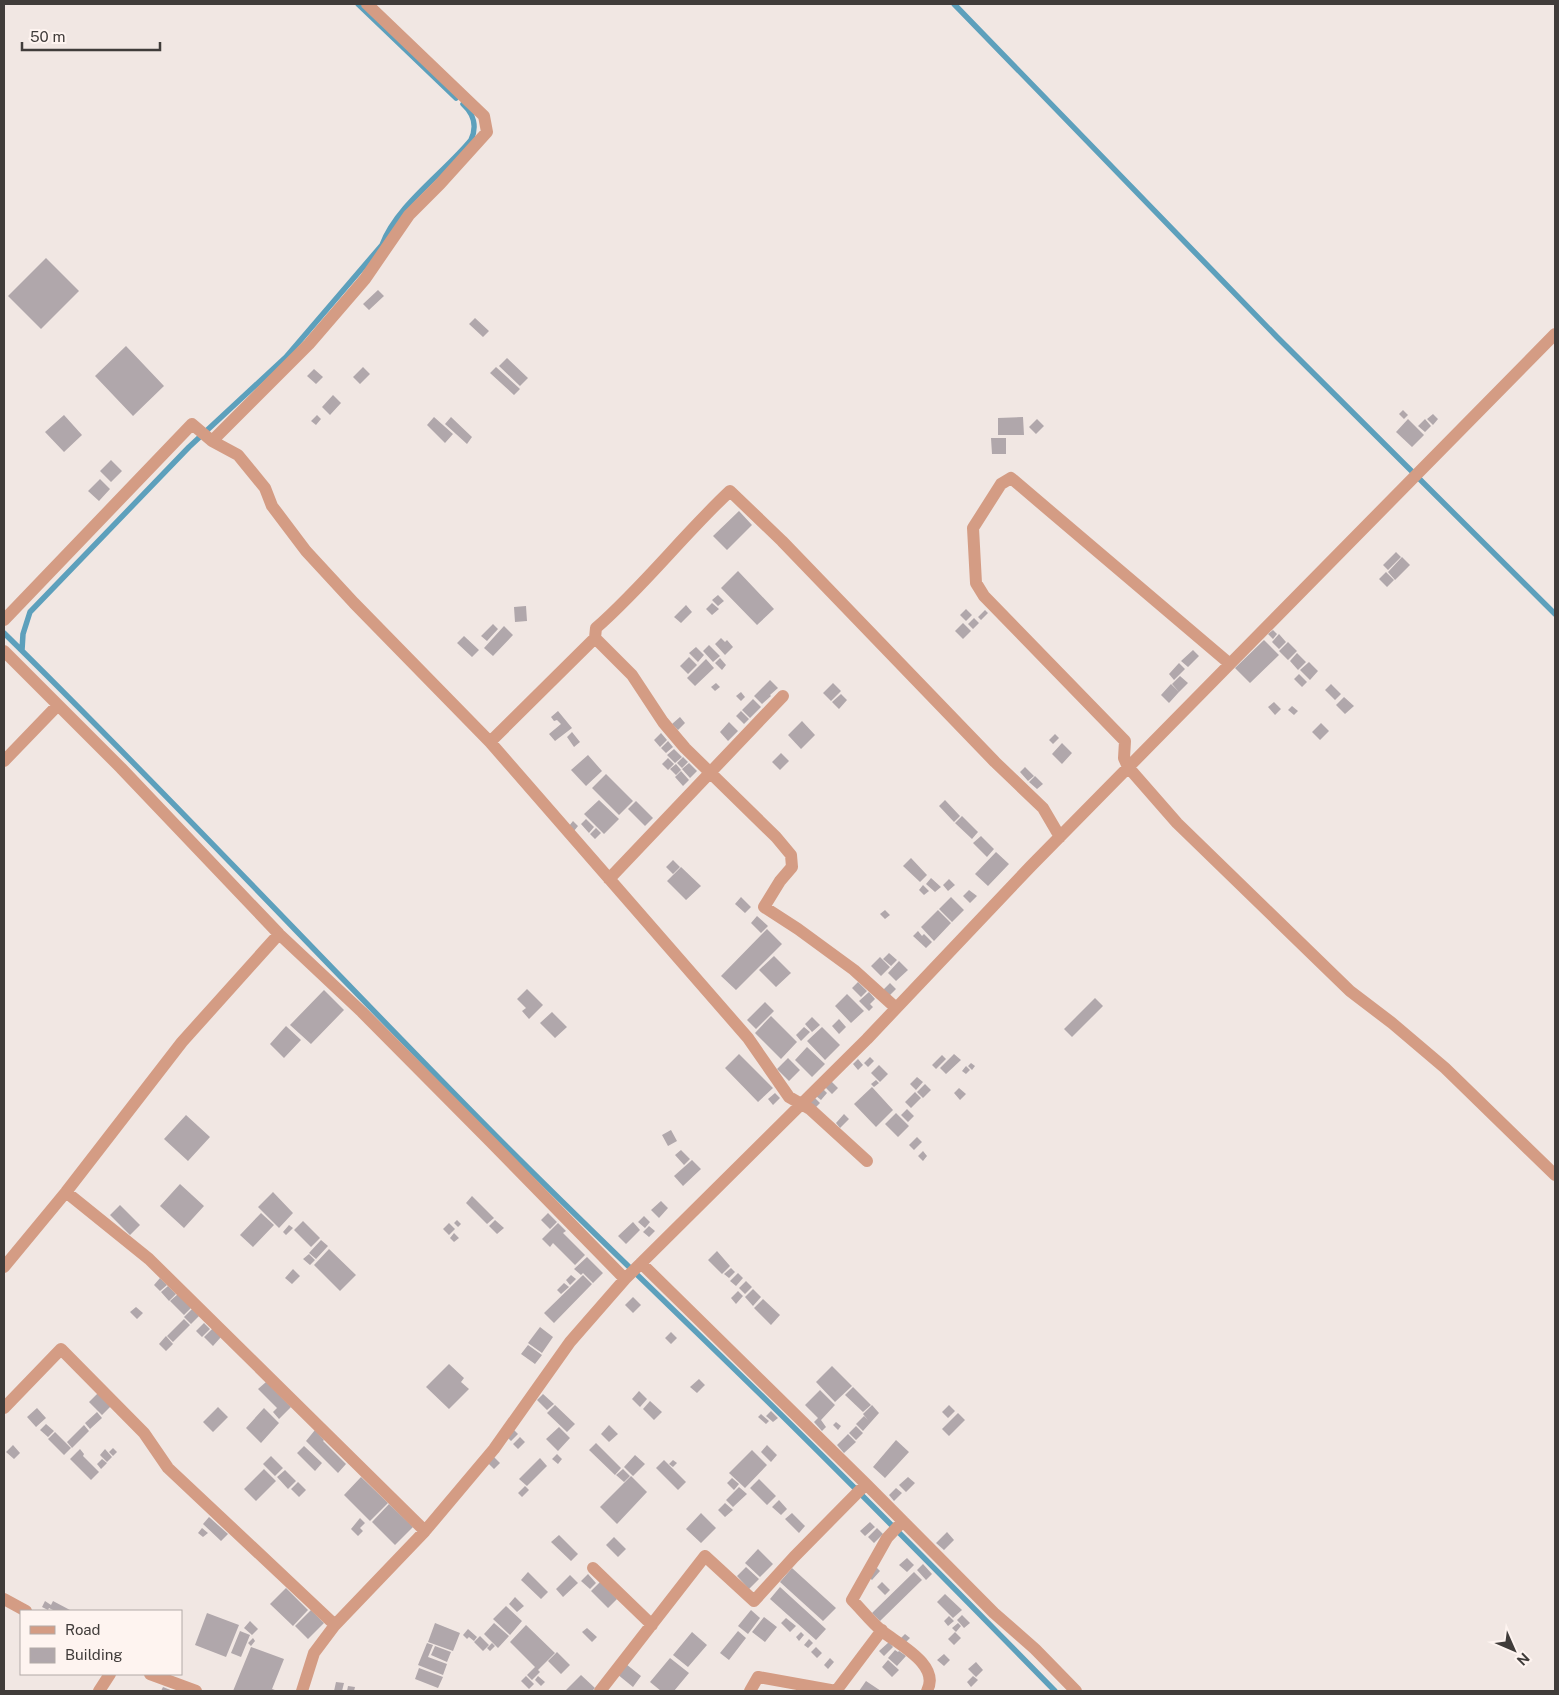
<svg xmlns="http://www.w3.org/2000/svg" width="1559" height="1695" font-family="'Public Sans',sans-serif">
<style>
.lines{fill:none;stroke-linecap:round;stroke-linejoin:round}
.stream{stroke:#5da0bc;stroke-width:5.5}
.building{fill:#b0a7ab}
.street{stroke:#d49c84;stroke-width:12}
</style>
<rect width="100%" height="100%" fill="#f1e7e3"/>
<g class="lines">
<!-- stream -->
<path class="stream" d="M358,4L456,98
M954,4L1277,337L1555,614
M4,633C175,801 338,977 507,1147C590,1230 675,1311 759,1393C859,1491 957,1591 1055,1691
M22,650L23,634L30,612L189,447L286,357L382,245C397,205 444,173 471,140C477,127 474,114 463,104"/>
</g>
<!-- building -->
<path class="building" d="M46,258L79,291L41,329L8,296Z
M378,290L384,296L369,310L363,304Z
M475,318L489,331L483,337L469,324Z
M126,346L164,386L133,416L95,376Z
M507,358L528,378L520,386L499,366Z
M363,367L370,374L360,384L353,377Z
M496,367L520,389L514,395L490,373Z
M314,369L323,377L316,384L307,376Z
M333,395L341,403L330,415L322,407Z
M1403,410L1408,415L1404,419L1399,414Z
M1433,414L1438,419L1433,425L1427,419Z
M64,415L82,435L64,452L45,432Z
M317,415L321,419L316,425L311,421Z
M434,417L453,434L445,443L427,425Z
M451,417L472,437L467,444L445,424Z
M1023,417L1024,435H998V418Z
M1037,419L1044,426L1036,434L1029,427Z
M1408,419L1424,435L1412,447L1396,432Z
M1425,419L1431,426L1425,432L1418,426Z
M991,438H1006V454H992Z
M111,460L122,471L111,482L100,471Z
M100,479L110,489L99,501L88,491Z
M739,511L752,525L727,550L713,536Z
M1396,552L1401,557L1388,570L1383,565Z
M1402,557L1410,565L1395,580L1388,572Z
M738,571L774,609L757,625L721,588Z
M1386,572L1394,580L1387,587L1379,579Z
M718,595L724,601L718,606L712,600Z
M712,603L719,609L712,615L706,609Z
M686,605L692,612L681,623L674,617Z
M526,606L527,621L515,622L514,607Z
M966,609L972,615L966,621L960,615Z
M985,610L988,613L981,620L978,617Z
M974,618L979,623L973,629L968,624Z
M963,623L971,631L963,639L955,631Z
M493,624L498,629L487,641L481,636Z
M504,626L513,635L493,656L484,648Z
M1273,630L1277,634L1273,639L1268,634Z
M1279,634L1286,642L1279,649L1272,642Z
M464,636L479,650L472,657L457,643Z
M721,638L725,642L727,640L733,647L725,655L715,644Z
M1264,640L1279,655L1250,683L1235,668Z
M1288,642L1297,651L1288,660L1279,651Z
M709,645L720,656L713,662L703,651Z
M696,647L704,655L698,662L689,653Z
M1193,650L1199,656L1188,667L1181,661Z
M1297,653L1306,662L1298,670L1290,661Z
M689,657L697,665L688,674L680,666Z
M720,658L726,665L722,670L715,663Z
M706,659L714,668L695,686L687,678Z
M1309,662L1318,671L1310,680L1300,670Z
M1179,663L1185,669L1174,680L1169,674Z
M1299,674L1307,682L1302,687L1294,679Z
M1180,676L1188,683L1179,692L1172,684Z
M770,680L778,688L770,695L763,687Z
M716,683L720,687L715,691L711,687Z
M833,683L841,691L831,701L823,693Z
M1171,684L1179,692L1169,703L1161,695Z
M1331,684L1341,694L1335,700L1325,690Z
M763,687L771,696L762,704L754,696Z
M741,692L745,697L741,701L736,696Z
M841,694L847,700L839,709L832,702Z
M1344,697L1354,706L1345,714L1336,705Z
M753,699L761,707L750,718L742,710Z
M1274,702L1281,709L1275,715L1268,707Z
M1292,706L1298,711L1294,715L1288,710Z
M558,711L572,728L555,741L549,734L561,724L557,720L554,721L551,717Z
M741,711L749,719L744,724L736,716Z
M680,717L685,723L678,730L672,724Z
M802,721L815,735L801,749L788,735Z
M729,722L738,731L728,741L720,732Z
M1321,723L1329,731L1320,740L1312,732Z
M572,732L580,742L574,747L567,737Z
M661,733L667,740L660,747L654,740Z
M1055,734L1059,738L1053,744L1049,740Z
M668,741L673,747L666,753L661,748Z
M1062,743L1072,753L1062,764L1052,754Z
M674,749L682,757L675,763L667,755Z
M781,753L789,761L780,770L772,762Z
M588,755L602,771L586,786L571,770Z
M683,757L688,762L682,768L677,763Z
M668,758L674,764L668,770L662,764Z
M689,763L697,771L690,778L682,769Z
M676,764L681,770L676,775L670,769Z
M1025,767L1034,776L1028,781L1020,772Z
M681,771L689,780L683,786L675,777Z
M606,774L633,801L619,815L592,788Z
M1035,776L1043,784L1037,789L1029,782Z
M599,800L619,819L604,834L584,814Z
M945,800L960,816L954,822L939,806Z
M636,801L653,818L645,826L628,809Z
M962,816L978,832L972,839L955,823Z
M586,819L594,827L589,833L581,824Z
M573,821L578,826L574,831L569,826Z
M596,828L601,833L595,839L590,834Z
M981,836L994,849L987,857L973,843Z
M996,852L1009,864L988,886L975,874Z
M911,858L927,875L920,882L903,866Z
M673,860L680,867L673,874L666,867Z
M681,867L701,886L686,900L667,881Z
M931,878L941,887L935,892L926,884Z
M949,879L955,885L948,891L943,885Z
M923,885L929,891L924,895L919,890Z
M969,890L977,896L970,903L963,896Z
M741,897L751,907L745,913L735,904Z
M951,897L964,910L952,922L939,909Z
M885,910L890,915L885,919L880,914Z
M938,910L951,923L934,941L921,927Z
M757,916L768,926L761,933L751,923Z
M767,929L782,944L736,990L721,976Z
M918,931L922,936L924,934L932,942L926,948L913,936Z
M889,953L897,960L891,966L883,959Z
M774,956L791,973L776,987L759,970Z
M880,957L890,967L881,976L871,966Z
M899,961L908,970L896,981L888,973Z
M858,982L867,991L861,997L852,988Z
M890,983L896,989L889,996L883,990Z
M527,989L543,1005L529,1019L522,1011L526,1008L517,999Z
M324,990L344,1010L311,1044L290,1025Z
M869,992L875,999L870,1004L873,1007L869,1011L859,1001Z
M847,994L864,1011L851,1023L835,1006Z
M1095,998L1103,1006L1072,1037L1064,1029Z
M765,1002L774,1011L756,1029L747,1020Z
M552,1012L567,1027L555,1038L540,1023Z
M771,1016L797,1042L781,1059L755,1033Z
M812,1017L820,1025L812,1032L805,1024Z
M839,1019L846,1027L839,1034L832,1026Z
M286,1026L301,1040L284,1058L270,1044Z
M804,1027L810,1032L801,1041L796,1035Z
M822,1027L840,1045L825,1060L807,1041Z
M807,1047L825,1064L812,1077L795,1060Z
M739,1054L773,1088L758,1102L725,1068Z
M954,1054L961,1060L946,1074L940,1068Z
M942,1055L946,1059L936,1069L932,1065Z
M870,1057L874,1061L868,1067L864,1063Z
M788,1058L800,1070L789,1081L777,1069Z
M858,1059L863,1065L858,1070L853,1064Z
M971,1063L975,1066L972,1070L968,1066Z
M879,1065L888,1074L880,1082L871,1073Z
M966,1066L970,1070L966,1074L962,1071Z
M917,1077L923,1082L916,1090L910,1084Z
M876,1080L879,1083L874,1087L871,1084Z
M831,1081L838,1088L832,1094L825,1087Z
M925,1084L931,1090L923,1098L917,1092Z
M872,1087L893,1110L876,1127L854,1104Z
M959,1088L966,1094L960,1100L954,1093Z
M823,1089L827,1093L821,1100L816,1096Z
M915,1092L921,1098L911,1108L905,1102Z
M775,1093L780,1098L773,1105L768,1099Z
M815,1098L820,1103L815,1108L810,1102Z
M907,1109L914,1116L908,1122L901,1115Z
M896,1113L909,1126L898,1137L885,1124Z
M844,1114L849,1119L840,1128L836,1123Z
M186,1115L210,1137L188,1161L164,1139Z
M671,1130L677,1141L668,1146L662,1135Z
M917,1137L922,1142L914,1150L909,1145Z
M681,1150L690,1159L684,1165L675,1155Z
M923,1151L927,1156L923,1161L918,1156Z
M692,1160L701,1169L683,1186L674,1176Z
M180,1184L204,1206L184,1228L160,1206Z
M273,1192L293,1213L279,1228L258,1207Z
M472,1196L494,1218L487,1224L466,1203Z
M661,1201L668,1208L659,1218L651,1210Z
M120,1205L140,1225L130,1235L110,1215Z
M261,1213L274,1225L253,1247L240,1235Z
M548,1213L557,1222L550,1229L541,1220Z
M644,1216L650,1222L645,1228L638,1222Z
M457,1220L461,1224L458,1227L454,1223Z
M495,1220L504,1228L497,1234L489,1226Z
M303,1221L320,1238L311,1247L294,1230Z
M633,1222L640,1230L626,1244L618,1236Z
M449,1223L455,1229L449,1235L443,1229Z
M558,1223L566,1231L563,1233L585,1255L575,1265L553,1243L550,1247L542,1239Z
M289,1225L293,1228L286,1235L283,1232Z
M649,1226L655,1231L649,1237L643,1232Z
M454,1233L459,1238L454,1242L450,1238Z
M321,1240L328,1246L316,1259L309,1253Z
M329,1249L356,1275L340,1291L314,1265Z
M717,1251L730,1266L722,1274L708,1260Z
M309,1254L315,1260L310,1265L303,1259Z
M587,1257L603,1273L593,1283L583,1273L581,1275L574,1269Z
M731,1268L735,1272L729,1278L724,1274Z
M293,1269L300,1276L292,1284L285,1278Z
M738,1273L743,1278L736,1286L730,1281Z
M571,1275L576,1279L570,1285L566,1280Z
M583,1275L592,1284L554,1323L544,1313Z
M160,1278L167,1285L160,1291L154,1285Z
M746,1281L752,1287L745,1294L739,1288Z
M564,1283L569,1287L561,1294L557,1290Z
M168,1286L176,1294L169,1301L161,1292Z
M753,1289L761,1297L753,1306L745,1297Z
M738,1291L743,1296L736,1304L731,1298Z
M178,1294L192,1307L184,1315L170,1301Z
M633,1297L641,1305L633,1313L625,1305Z
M763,1299L780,1315L771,1325L754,1308Z
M136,1307L143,1313L137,1319L130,1312Z
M192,1309L199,1316L191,1324L184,1317Z
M184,1319L190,1325L173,1342L167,1336Z
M204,1323L210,1329L202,1337L196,1331Z
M540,1327L553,1337L542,1353L528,1343Z
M213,1328L221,1337L213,1346L204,1337Z
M671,1332L677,1338L671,1344L665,1338Z
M166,1336L173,1344L166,1351L159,1344Z
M528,1345L542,1355L535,1364L521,1354Z
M449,1364L464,1378L461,1382L469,1389L449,1409L426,1387Z
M832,1366L852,1386L835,1402L816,1382Z
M699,1379L705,1385L697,1393L690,1387Z
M266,1382L291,1407L279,1419L273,1412L277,1408L258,1389Z
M853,1387L871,1405L863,1412L845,1395Z
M820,1390L835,1405L821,1420L826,1427L822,1431L814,1422L818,1418L805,1405Z
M639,1391L647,1399L640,1407L632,1399Z
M98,1393L111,1406L102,1415L89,1402Z
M543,1394L554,1404L547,1410L537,1400Z
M650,1401L662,1412L654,1420L643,1409Z
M555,1405L575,1424L567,1432L547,1413Z
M872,1405L879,1413L863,1431L856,1424L864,1416L868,1420L863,1414Z
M949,1405L955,1411L948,1418L942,1412Z
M218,1407L228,1417L213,1432L203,1422Z
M37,1408L46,1418L36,1427L27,1417Z
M264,1408L279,1423L261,1443L246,1428Z
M771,1411L778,1418L773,1422L766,1416Z
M97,1412L102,1418L90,1429L85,1423Z
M958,1413L965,1420L949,1436L942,1429Z
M761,1414L769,1421L766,1424L758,1417Z
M836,1422L841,1426L838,1430L833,1425Z
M46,1424L54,1431L48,1437L40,1430Z
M84,1425L89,1431L72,1448L67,1442Z
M609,1425L618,1434L609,1442L601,1434Z
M856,1426L863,1433L856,1440L849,1433Z
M559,1427L570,1438L558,1451L546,1439Z
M315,1430L324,1440L323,1441L346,1464L338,1473L306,1441Z
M514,1430L518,1434L511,1441L507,1437Z
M55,1432L71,1448L64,1455L48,1439Z
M848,1434L856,1442L844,1453L837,1445Z
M520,1437L525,1442L518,1449L513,1444Z
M896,1440L909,1452L885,1478L873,1467Z
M596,1443L621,1468L615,1475L589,1450Z
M13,1445L20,1453L14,1459L6,1452Z
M767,1445L777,1455L771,1462L761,1452Z
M304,1446L322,1463L315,1471L297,1453Z
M113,1448L117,1452L113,1456L109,1452Z
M80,1449L84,1454L83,1456L99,1472L91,1480L70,1459Z
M105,1449L112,1457L107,1462L100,1455Z
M752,1450L767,1465L745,1488L729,1473Z
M557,1454L562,1459L558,1464L552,1459Z
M635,1455L645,1464L633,1476L624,1467Z
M271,1456L283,1468L275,1476L263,1464Z
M494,1457L500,1463L494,1469L488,1463Z
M540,1458L547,1466L527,1486L519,1479Z
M102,1459L107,1463L101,1469L97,1464Z
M664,1460L686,1482L678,1490L656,1468Z
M673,1460L677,1463L673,1467L669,1464Z
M264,1469L276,1481L256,1501L244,1489Z
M623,1469L630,1476L624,1482L616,1475Z
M285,1470L296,1481L288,1489L277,1477Z
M631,1476L647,1492L617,1524L600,1507Z
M361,1477L388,1503L370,1521L344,1495Z
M908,1477L915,1483L906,1492L899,1485Z
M732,1478L739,1484L734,1490L727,1483Z
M759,1479L776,1496L767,1505L750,1488Z
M298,1482L306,1490L299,1497L291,1489Z
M525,1486L529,1490L522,1497L518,1493Z
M739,1487L747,1494L733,1507L726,1500Z
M896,1488L902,1493L894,1501L889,1495Z
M779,1500L787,1509L781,1515L772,1507Z
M725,1503L733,1510L725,1517L718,1510Z
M389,1504L413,1527L395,1545L372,1522Z
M701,1513L716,1528L701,1543L686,1529Z
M792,1513L805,1526L799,1533L785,1519Z
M209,1517L228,1534L221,1541L203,1524Z
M360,1518L365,1523L360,1528L363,1531L358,1536L351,1529Z
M870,1522L875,1527L865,1536L860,1531Z
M202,1528L208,1533L203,1537L198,1533Z
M877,1528L883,1534L874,1543L868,1537Z
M947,1532L954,1540L944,1550L936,1543Z
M559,1535L578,1554L571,1561L551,1542Z
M614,1537L626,1549L618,1557L606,1545Z
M758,1549L773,1564L760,1577L745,1563Z
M907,1558L914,1565L907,1572L899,1565Z
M923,1564L932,1574L926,1580L917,1570Z
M746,1567L759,1579L749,1589L737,1576Z
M876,1567L880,1571L872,1580L867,1575Z
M792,1568L836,1608L823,1621L780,1582Z
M528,1572L548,1592L541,1599L521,1580Z
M914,1572L922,1580L880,1621L872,1613Z
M588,1574L596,1583L590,1589L581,1581Z
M570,1575L578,1583L563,1597L556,1589Z
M600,1582L617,1599L608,1608L591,1591Z
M882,1582L890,1590L885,1595L877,1587Z
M780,1587L826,1629L816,1640L770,1599Z
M286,1588L308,1610L293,1626L270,1604Z
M945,1594L962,1610L953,1618L937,1602Z
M515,1597L524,1606L517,1612L509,1604Z
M45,1601L51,1605L53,1601L70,1610V1611H55L49,1608L48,1610L42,1607Z
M506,1606L522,1621L510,1635L493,1619Z
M311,1610L324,1623L308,1639L295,1626Z
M751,1610L760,1618L748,1634L738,1626Z
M207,1613L239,1625L226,1657L195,1645Z
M962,1615L970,1623L964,1628L957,1620Z
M949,1616L954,1621L948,1626L944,1621Z
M764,1617L777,1627L765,1642L752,1632Z
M786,1618L796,1626L790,1632L781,1623Z
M250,1621L258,1629L252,1635L244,1628Z
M435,1623L460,1633L453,1651L428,1642Z
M494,1623L509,1636L498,1648L484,1634Z
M958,1623L961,1626L956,1632L952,1628Z
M526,1625L555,1653L538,1670L540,1672L532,1680L527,1675L535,1667L510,1642Z
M587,1628L597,1637L592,1642L582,1632Z
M468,1629L477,1637L474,1641L469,1637L467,1639L463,1635Z
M240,1631L250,1635L241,1657L231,1653Z
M738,1631L746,1638L729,1660L720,1653Z
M692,1632L707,1645L688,1667L673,1655Z
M801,1632L804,1635L799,1641L796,1637Z
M955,1632L961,1638L954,1645L948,1639Z
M905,1634L910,1638L905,1643L901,1638Z
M480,1636L489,1645L483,1651L474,1642Z
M253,1638L255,1641L251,1646L248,1643Z
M809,1639L813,1643L808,1648L804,1645Z
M889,1642L893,1647L884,1656L879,1651Z
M427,1643L433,1645L428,1657L447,1664L443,1675L418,1665Z
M492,1643L495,1646L490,1651L487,1648Z
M435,1646L451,1652L447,1662L431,1655Z
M251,1647L284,1659L272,1689L278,1691H233Z
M816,1647L822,1653L817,1658L811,1652Z
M895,1650L898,1652L899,1651L906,1656L897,1666L888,1658Z
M557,1652L570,1665L561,1674L548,1661Z
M944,1654L950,1660L944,1666L937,1660Z
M670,1658L689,1673L674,1691H661L650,1682Z
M830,1658L834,1662L828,1669L824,1665Z
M888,1660L899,1670L892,1677L882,1667Z
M976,1662L983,1670L976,1677L968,1669Z
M626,1664L641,1676L633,1687L617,1674Z
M419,1668L443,1677L438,1688L415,1679Z
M581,1675L595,1688L592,1691H565Z
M526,1676L534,1684L529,1689L521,1681Z
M538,1676L545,1682L541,1686L535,1680Z
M973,1676L978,1680L971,1687L967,1682Z
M866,1681L881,1691H859Z
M336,1682L344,1683L342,1691H334Z
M348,1686L355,1687L354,1691H347Z
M163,1687L173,1691H161Z"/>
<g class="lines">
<!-- street -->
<path class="street" d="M212,441L238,455L265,488L272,506L306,551L354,603L490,742L748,1038L789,1097L810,1109L867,1161
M4,620L192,424L212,441L309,344L365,279L409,215L440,184L487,132L484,116L367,4
M595,638L596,628C644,586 683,535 730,491L782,541L995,762L1043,808L1060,837
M4,651L121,768L279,934L362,1012L490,1141L625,1279
M1230,664L1011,478L1001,484L973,528L976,583L984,596L1125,741L1124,758L1128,767L1177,823L1350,991L1392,1023L1445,1068L1555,1175
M490,742L595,638L632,675L663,722L685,748L776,837L791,855L792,867L780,881L764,907L798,929L854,970L896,1008
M4,761L58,705
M609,879L783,696
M66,1192L149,1259L425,1531
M641,1263L866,1484L994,1613L1035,1649L1076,1691
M4,1267L66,1192L182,1042L279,934
M4,1408L61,1349L144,1433L168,1468L335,1625
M903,1521L887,1538L852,1600C862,1610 871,1622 882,1631C898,1644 941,1665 927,1691
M593,1568L652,1625
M4,1599L26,1611
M150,1674L196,1691
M99,1691L110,1674
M302,1691L314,1653L335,1625L425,1531L494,1449L570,1342L625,1279L867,1039L1031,866L1555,334
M600,1691L705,1556L754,1601L794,1557L866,1484
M750,1691L758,1677L836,1691L882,1630"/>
</g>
<!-- border -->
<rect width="1559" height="1695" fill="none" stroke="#403c3a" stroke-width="10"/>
<!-- legend -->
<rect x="20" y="1610" width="162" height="65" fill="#fef4f0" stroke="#b2aaa7"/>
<rect x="30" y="1626" width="25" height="8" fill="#d49c84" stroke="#b2aaa7"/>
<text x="65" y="1635" font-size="15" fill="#403c3a">Road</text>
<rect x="30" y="1648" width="25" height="15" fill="#b0a7ab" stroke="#b2aaa7"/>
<text x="65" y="1660" font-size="15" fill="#403c3a">Building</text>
<!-- north arrow -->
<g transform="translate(1514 1650) rotate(135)" stroke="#fef4f0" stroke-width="4" paint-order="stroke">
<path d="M0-4L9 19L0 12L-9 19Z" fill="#403c3a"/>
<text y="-8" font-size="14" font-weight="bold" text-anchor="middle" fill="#403c3a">N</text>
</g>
<!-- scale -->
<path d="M22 42v8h138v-8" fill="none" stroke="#403c3a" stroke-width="2.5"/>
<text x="30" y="42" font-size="15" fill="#403c3a" stroke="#fef4f0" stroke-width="4" paint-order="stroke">50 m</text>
</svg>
